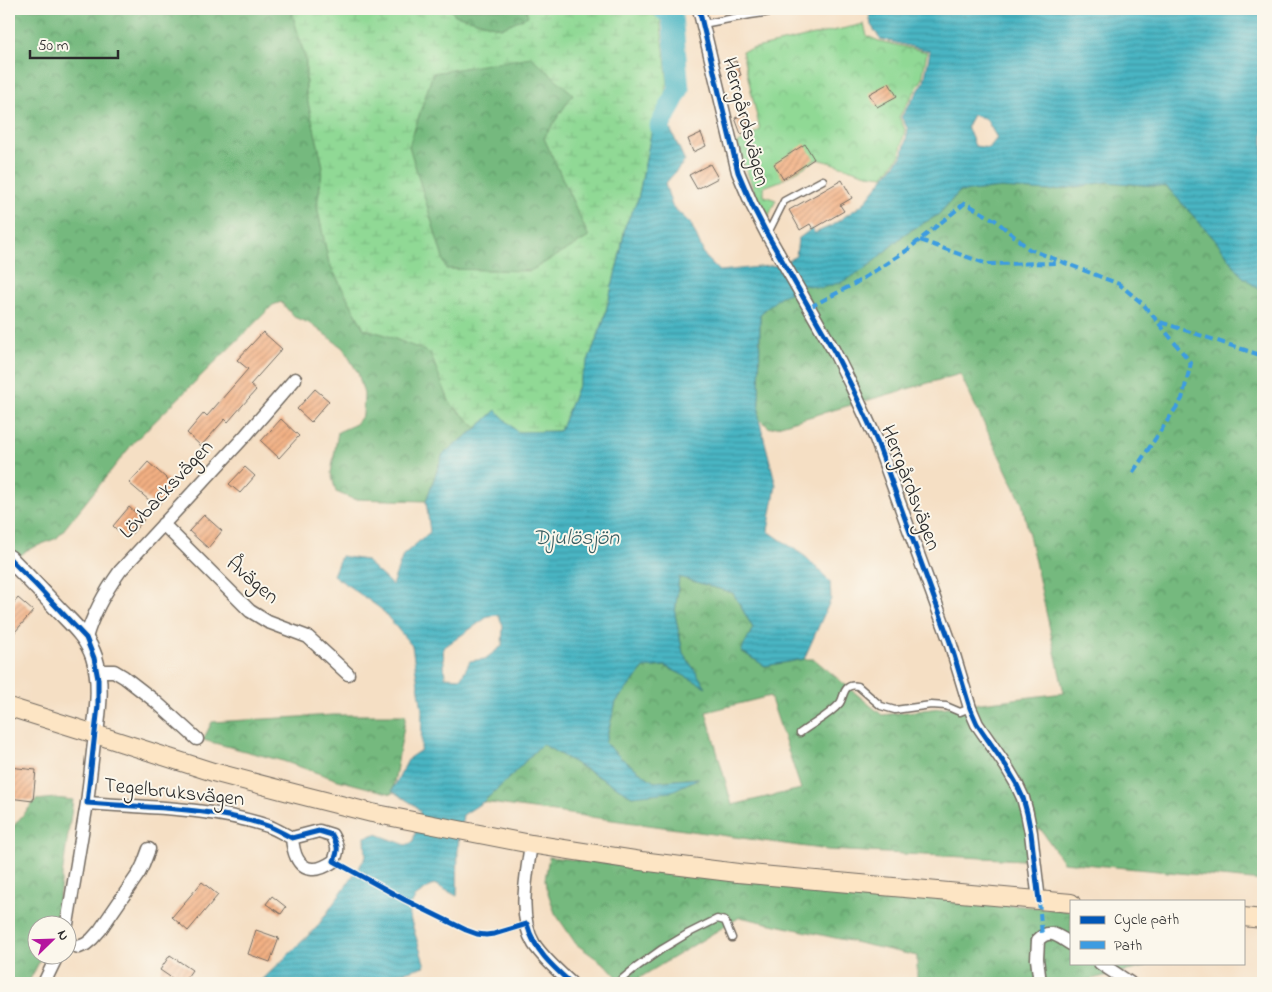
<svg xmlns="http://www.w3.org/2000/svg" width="1272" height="992" font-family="'Indie Flower',sans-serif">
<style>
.forest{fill:url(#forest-crowns);stroke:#507254;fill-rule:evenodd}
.wetland{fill:url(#wetland-marsh);stroke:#5e8260;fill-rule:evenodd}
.park{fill:url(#park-crowns);stroke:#5e8260}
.water{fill:url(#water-rules);stroke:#3a7077;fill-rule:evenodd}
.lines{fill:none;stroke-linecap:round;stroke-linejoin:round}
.river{stroke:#48b5c3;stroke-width:21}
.building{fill:url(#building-hatch)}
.service-casing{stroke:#726a61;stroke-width:9}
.minor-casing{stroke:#726a61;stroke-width:15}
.tertiary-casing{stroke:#726a61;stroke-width:19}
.secondary-casing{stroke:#726a61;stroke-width:20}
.service{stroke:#fff;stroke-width:6}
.minor{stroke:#fff;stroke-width:12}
.tertiary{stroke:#fff;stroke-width:16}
.secondary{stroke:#fde5c4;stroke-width:18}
.quiet{stroke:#3d9ce1;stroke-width:4;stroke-dasharray:8 4;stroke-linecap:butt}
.cycleway-casing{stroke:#fbf7ec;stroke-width:8}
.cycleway{stroke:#0057b8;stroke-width:5}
.labels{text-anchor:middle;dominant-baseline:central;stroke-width:4;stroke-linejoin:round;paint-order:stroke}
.street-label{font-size:21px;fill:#2b2b2b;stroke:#fbf7ec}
.water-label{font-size:22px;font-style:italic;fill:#355b60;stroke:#fbf7ec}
</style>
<defs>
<pattern id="forest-crowns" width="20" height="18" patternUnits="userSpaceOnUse" patternTransform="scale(1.25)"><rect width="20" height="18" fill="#74b97e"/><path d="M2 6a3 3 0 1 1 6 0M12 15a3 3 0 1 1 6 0" fill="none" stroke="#5f9767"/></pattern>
<pattern id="wetland-marsh" width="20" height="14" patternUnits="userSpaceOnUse" patternTransform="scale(1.25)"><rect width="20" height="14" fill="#90d995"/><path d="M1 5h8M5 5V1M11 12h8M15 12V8" fill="none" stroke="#7cba81"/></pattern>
<pattern id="park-crowns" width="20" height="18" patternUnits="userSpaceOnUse" patternTransform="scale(1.25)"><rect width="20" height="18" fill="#90d995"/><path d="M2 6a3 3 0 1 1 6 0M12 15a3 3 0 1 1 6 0" fill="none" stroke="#7cba81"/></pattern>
<pattern id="water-rules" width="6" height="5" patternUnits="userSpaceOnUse" patternTransform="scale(1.25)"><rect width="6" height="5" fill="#48b5c3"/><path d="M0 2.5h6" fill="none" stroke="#3c939f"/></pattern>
<pattern id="building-hatch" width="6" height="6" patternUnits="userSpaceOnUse" patternTransform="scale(1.25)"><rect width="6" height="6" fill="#f3b083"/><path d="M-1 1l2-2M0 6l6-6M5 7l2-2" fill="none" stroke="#c58f6b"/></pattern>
</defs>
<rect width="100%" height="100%" fill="#fbf7ec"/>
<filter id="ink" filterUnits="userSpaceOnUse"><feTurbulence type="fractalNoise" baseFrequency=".02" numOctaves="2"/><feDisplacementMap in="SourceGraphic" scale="10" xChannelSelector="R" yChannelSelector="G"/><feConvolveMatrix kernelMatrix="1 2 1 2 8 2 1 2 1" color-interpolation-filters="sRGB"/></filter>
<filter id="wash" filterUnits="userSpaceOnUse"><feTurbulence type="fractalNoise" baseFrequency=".0096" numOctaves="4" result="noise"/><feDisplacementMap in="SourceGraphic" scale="20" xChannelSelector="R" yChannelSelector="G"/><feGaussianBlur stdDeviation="1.12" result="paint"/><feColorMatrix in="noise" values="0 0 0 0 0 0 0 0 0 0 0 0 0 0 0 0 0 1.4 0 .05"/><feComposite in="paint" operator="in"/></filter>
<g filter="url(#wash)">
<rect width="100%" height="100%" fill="#f5dfc4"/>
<!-- forest -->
<path class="forest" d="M9,9H291L306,61V94L323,166L317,206L329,263L364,329L383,334L431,353L450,403L477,428L443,454L426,501L353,499L336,492L331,473L338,432L356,424L363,415L364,394L358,373L343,348L311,324L294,317L281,302L273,305L134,442L57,538L27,550L9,565Z
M450,9H526L529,16L501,28L455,15Z
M531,56L573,94L544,138L589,237L530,271L446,269L409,146L433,73Z
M1107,182L1167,187L1218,243L1241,275L1263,293V881L1063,862L1040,828L1022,860L828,850L483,802L506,781L542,744L632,796L697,778L654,782L621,758L605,743L616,702L644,668L665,666L705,686L683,653L675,614L679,577L733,593L753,628L741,651L765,666L804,659H814L882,715L1064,693L1022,503L960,374L770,428L759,419L760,314L781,295L795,291L804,285L822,287L865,269L906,233L938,215L959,192L1001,188L1049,191ZM770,696L801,789L732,805L706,712Z
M334,715H406L392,794L338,780L283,761L203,740L212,722Z
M55,798L73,800L55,924H38V954L43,955L28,983H9V831L36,800Z
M549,857L1071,911V963H1150L1140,968L1074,983H917V956L740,917L631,983H623L608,967L576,944L555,913L546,887L545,879Z"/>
<!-- wetland -->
<path class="wetland" d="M291,9H450L455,15L501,28L528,16L526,9H633L660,17L668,84L652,129L638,199L625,226L621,250L603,323L560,431L517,432L496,410L477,428L450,403L430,353L383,334L364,329L329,263L317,206L323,166L306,94V61ZM531,57L573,94L544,138L589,237L530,271L446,269L409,146L433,73Z"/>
<!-- park -->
<path class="park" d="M864,24L867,36L879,41L927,52L922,80L899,117L905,129L900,155L884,176L867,174L818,159L780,181L764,187V196L776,200L767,219L761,211L737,144L760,130L742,51Z"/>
<!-- water -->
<path class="water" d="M916,9H1263V293L1241,275L1218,243L1167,187L1107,182L1049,191L1001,188L959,192L938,215L906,233L865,269L842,282L822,288L804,285L795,291L781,296L760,314L759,419L776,485L768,531L806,557L830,582L831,599L804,659L765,666L741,651L753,628L733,593L679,577L675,614L683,653L706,687L665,666L644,668L616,702L605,743L621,758L654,782L699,778L670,792L632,796L542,744L506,781L483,802L463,815L458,846L457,896L434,884L416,896L408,911L425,966L367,983H259L317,927L366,857L365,837L376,834L406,845L413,842L420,812L416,806L392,791L409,758L421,750L422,710L412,646L381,609L333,575L341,556L365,560L392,585L403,555L430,532L426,501L443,454L477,428L496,410L517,432L560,431L603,323L621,250L625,226L638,199L652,129L660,126H669L685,161L665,184L672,206L691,224L705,256L720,271L779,265L796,256L798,239L811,229L815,233L831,226L863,204L903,154L908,129L901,117L924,82L930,51L880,39L871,25L869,13ZM973,115L986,119L997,138L989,148L975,146L967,126ZM498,615L503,625L502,646L485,659L470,661L461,678L445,677L443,648L489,616Z"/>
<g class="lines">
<!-- river -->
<path class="river" d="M660,126L679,89L672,16L663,9"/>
</g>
<g id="blocks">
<!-- building -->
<path class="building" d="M736,61L741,75L732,78L727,64Z
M889,83L897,96L877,107L869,94Z
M744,115L750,131L741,134L735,118Z
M701,133L706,146L693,152L688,139Z
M805,144L814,159L783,179L774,164Z
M710,164L718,178L697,189L689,175Z
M842,180L852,198L840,205L844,211L813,229L810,224L800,230L789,210Z
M263,332L282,349L250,385L256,390L228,422L225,419L201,446L187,433L204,413L207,416L248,369L237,360Z
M315,389L329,401L311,422L297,409Z
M281,419L299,436L279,458L261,441Z
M148,462L175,486L157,507L129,483Z
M245,467L255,476L240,493L229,484Z
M129,507L144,520L127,539L113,526Z
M204,515L222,531L208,548L189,531Z
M18,598L33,611L9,639V609Z
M9,767L36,770L33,801L9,798Z
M202,882L218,895L188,931L172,917Z
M272,896L286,907L281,914L266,904Z
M256,930L279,938L270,962L248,954Z
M170,955L192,970L183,983H179L160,970Z"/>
</g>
</g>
<g filter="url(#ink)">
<use href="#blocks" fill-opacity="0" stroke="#726a61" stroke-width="1"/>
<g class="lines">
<defs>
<path id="service" d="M703,24L750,15L792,9
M768,233L784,201L823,180
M800,733C813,723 829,716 840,703C843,699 843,692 847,688C850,685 854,685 858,686L881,706L895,710L931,705L946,706L960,712L970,708
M617,983L634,969L662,949L687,934L717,919L725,921L732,938"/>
<path id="minor" d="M699,9L738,172L752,205L767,234L834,351L851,385L876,439L950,642L970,708L977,724L1006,766L1016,783L1023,798L1027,813L1031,833L1039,901
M163,524L250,611L268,622L308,637L348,674
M86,638C93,613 105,592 120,571L246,435L295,379
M97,671H114L124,677L155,701L197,739
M87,803C147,808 211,807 268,826C276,829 284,834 292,838L319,831L332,835C338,846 339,849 334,861C328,865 320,870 312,869C297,868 293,850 292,838
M531,844C527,874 517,916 534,944C544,959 558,971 571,983
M67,924L87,803L95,734
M68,944L79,947L86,944L92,939L100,930L139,873L143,865L149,849
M1100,963L1130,983
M44,983L58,954
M1040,983L1037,959L1038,940C1050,927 1059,937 1071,944"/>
<path id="tertiary" d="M9,558C25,574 41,591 57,608C72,624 87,636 94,657C102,681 98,709 95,734"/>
<path id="secondary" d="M9,707L95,734L213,772L293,793L372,813L531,844L641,861L738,873L1071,903
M1243,917L1263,919"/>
</defs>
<!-- service casing -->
<use href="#service" class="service-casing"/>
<!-- minor casing -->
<use href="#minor" class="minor-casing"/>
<!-- tertiary casing -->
<use href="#tertiary" class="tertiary-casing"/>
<!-- secondary casing -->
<use href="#secondary" class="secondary-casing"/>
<!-- service -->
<use href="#service" class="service"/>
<!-- minor -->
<use href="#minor" class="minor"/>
<!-- tertiary -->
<use href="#tertiary" class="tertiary"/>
<!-- secondary -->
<use href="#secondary" class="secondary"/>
<!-- quiet -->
<path class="quiet" d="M920,240L987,264L1058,263
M810,307L854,284L906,251L965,203L995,220L1029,249L1119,284L1143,304L1157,321L1263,356
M1133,472L1182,399L1191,363L1157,321
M1039,901L1042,935"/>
<defs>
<path id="cycleway" d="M699,9L738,172L752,205L767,234L834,351L851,385L876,439L950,642L970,708L977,724L1006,766L1016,783L1023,798L1027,813L1031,833L1039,901
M9,558L36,585L86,638L94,658L98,679V706L87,803C147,808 211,807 268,826C276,829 284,834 292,838L319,831L332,835C338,846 339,849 334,861L405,900L466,930L477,934L486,935L494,934L527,924C534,950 552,966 571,983"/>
</defs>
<!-- cycleway casing -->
<use href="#cycleway" class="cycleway-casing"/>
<!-- cycleway -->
<use href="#cycleway" class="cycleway"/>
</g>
</g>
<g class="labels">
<!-- street labels -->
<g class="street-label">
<text transform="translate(745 122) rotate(75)">Herrgårdsvägen</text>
<text transform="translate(910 488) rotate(69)">Herrgårdsvägen</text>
<text transform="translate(167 490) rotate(-47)">Lövbacksvägen</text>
<text transform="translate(252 581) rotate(40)">Åvägen</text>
<text transform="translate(174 793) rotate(6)">Tegelbruksvägen</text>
</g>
<!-- water labels -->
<g class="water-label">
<text x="576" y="539">Djulösjön</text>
</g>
</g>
<!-- margin -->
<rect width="1272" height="992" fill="none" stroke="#fbf7ec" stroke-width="30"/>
<!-- legend -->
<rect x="1070" y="900" width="175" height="65" fill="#fbf7ec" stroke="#a8a59f"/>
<rect x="1080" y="916" width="25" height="8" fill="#0057b8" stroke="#a8a59f"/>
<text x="1114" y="924" font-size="15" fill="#2b2b2b">Cycle path</text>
<rect x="1080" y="941" width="25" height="8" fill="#3d9ce1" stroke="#a8a59f"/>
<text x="1114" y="950" font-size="15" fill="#2b2b2b">Path</text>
<!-- north arrow -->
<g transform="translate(52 940) rotate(67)"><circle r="24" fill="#fbf7ec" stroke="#a8a59f"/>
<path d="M0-4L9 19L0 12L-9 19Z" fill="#b5179e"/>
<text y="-8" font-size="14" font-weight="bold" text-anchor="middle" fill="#2b2b2b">N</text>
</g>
<!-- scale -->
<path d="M30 50v8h88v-8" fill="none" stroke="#2b2b2b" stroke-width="2.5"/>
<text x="38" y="50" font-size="15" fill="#2b2b2b" stroke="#fbf7ec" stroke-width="4" paint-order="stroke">50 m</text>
</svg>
